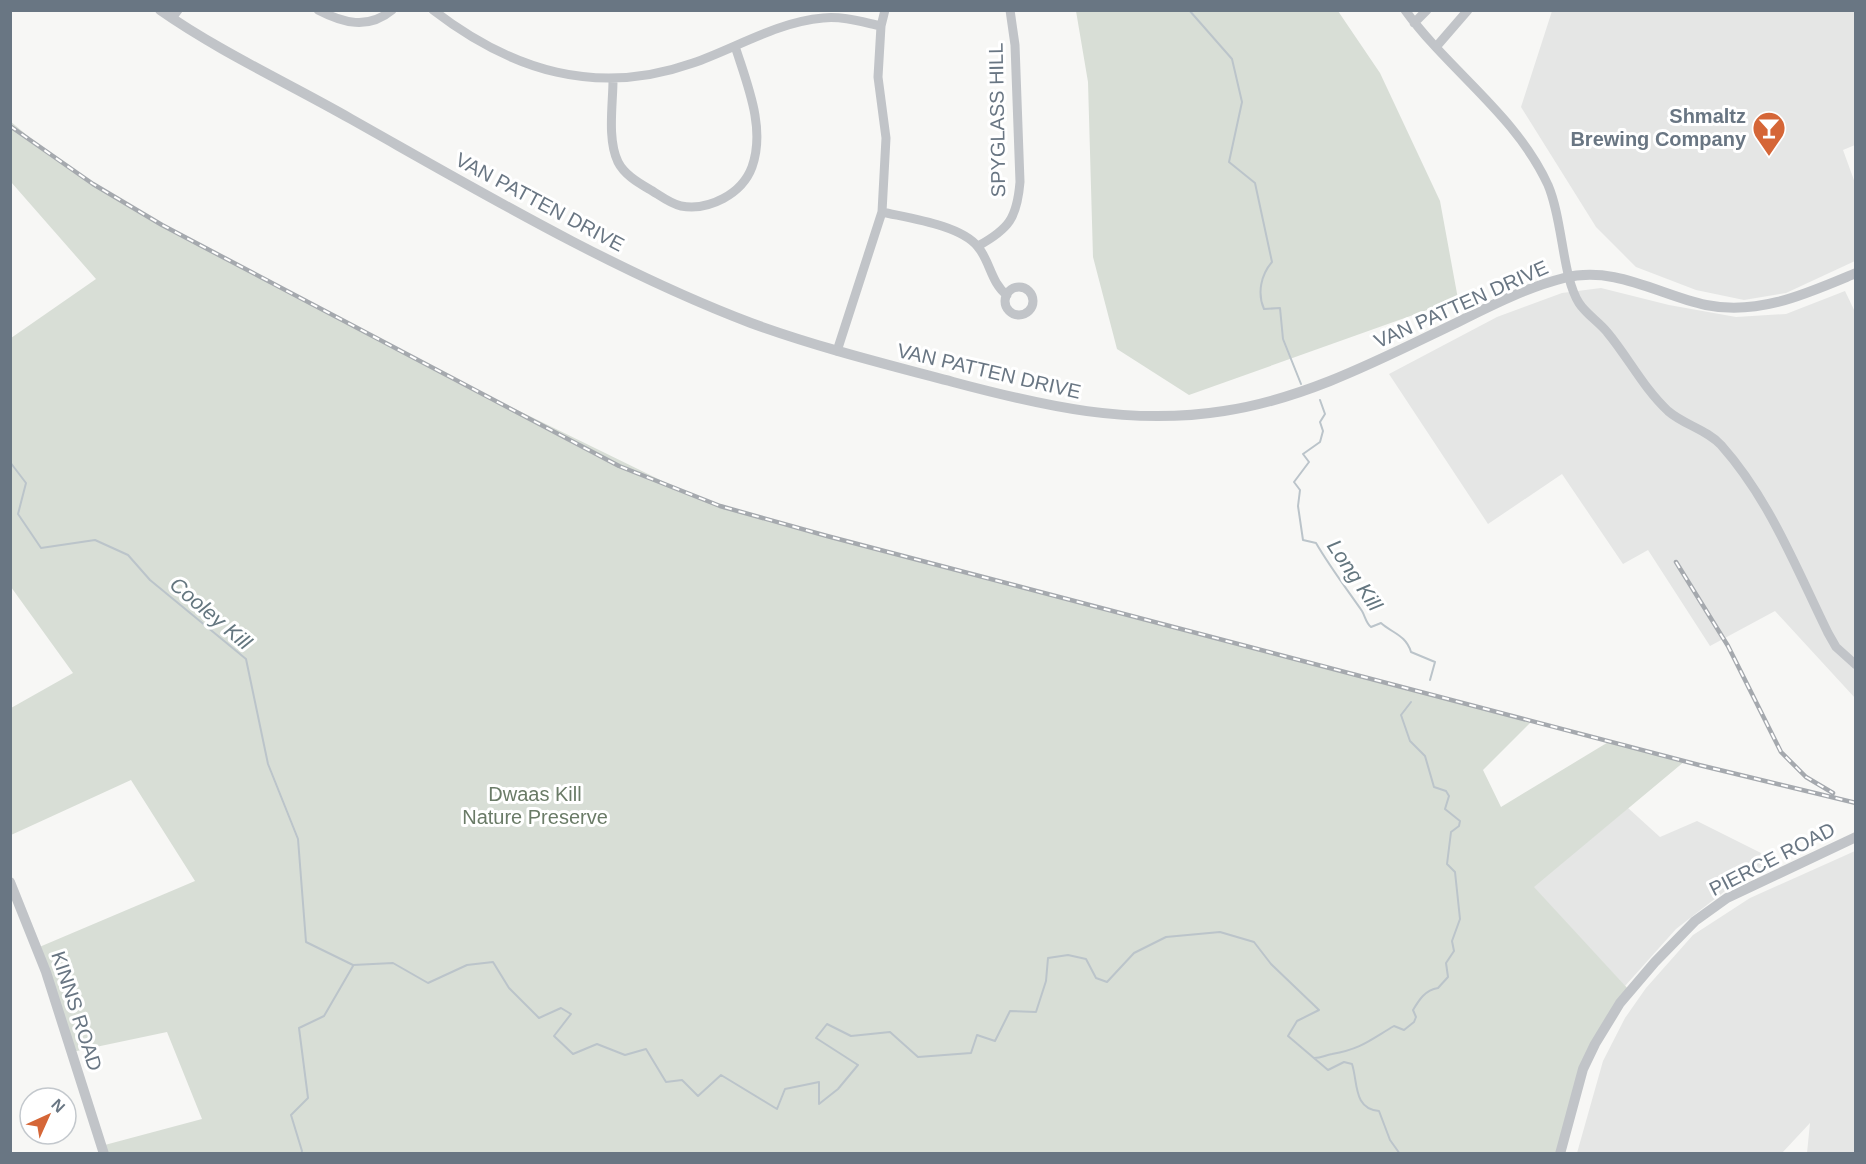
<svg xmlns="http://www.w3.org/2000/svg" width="1866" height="1164" font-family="Arial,sans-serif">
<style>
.built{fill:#e5e6e5}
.green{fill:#d8ded6}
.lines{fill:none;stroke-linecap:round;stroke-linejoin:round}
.stream{stroke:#bbc4ca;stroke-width:2}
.minor{stroke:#c1c4c8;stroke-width:9}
.tertiary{stroke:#c1c4c8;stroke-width:10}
.rail-casing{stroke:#a5a9ae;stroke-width:4.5}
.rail{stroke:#fff;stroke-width:2;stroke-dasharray:7;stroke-linecap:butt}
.labels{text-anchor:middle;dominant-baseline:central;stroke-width:6;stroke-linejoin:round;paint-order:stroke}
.poi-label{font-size:20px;font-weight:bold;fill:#697683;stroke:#fff;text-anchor:end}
.street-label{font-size:20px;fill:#697683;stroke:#fff}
.park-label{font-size:20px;fill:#6a7b67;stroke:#fff}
.water-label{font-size:21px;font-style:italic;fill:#64767f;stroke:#fff}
</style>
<rect width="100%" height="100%" fill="#f7f7f5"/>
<!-- built -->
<path class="built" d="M1552,11H1855V145L1843,150L1855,183V261L1786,293L1744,300L1696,290L1636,267L1596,227L1521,107Z
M1601,288L1669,305L1736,317L1786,314L1845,291L1856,314L1855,698L1775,611L1710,646L1648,550L1623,564L1562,474L1488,524L1389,374L1497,317L1562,293Z
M1628,808L1660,837L1697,821L1777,861L1725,891L1676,929L1625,986L1533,887Z
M1855,851V1153H1807L1810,1123L1782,1153H1577L1603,1061L1625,1018L1646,988L1693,935L1750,898Z"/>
<!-- green -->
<path class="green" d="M1076,11H1338L1380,73L1440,201L1458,299L1189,395L1117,349L1093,257L1088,82Z
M10,121L47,152L119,200L427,366L695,497L855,543L1532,721L1483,770L1501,807L1610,741L1685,761L1534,887L1630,991L1589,1051L1560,1153H104L101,1146L202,1119L167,1032L72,1052L37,948L195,881L131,780L11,835V708L73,673L11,587V338L96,279L11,182Z"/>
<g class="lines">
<!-- stream -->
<path class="stream" d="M1189,10L1232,59L1242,102L1229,162L1255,183L1272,262C1261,275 1257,293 1264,309L1280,308L1283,339L1301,384
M1320,400L1325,414L1320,422L1323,431L1320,442L1303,454L1309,462L1294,482L1300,490L1298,506L1303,540L1316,543C1330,567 1346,588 1362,611C1365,616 1366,623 1371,627L1381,623C1392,633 1406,635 1411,652L1435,662L1430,680
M10,462L26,483L18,514L41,548L95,540L128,555L150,580L246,659L268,764L298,839L306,942L353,965L393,963L428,983L467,965L493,962L509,988L539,1018L561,1008L571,1014L554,1036L573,1054L597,1044L625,1055L646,1049L666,1082L682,1080L698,1096L721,1075L777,1109L785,1089L819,1082V1104L838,1089L858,1065L816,1038L827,1024L851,1036L890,1032L918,1057L971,1053L977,1035L995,1041L1010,1011L1036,1012L1046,981L1048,958L1068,955L1086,959L1096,978L1107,982L1134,953L1166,937L1220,932L1254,942L1271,964L1319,1010L1297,1021L1288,1036L1328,1070L1344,1062L1352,1064C1358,1082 1353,1109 1379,1111L1390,1140L1400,1154
M1314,1058C1322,1058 1325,1055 1332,1054C1361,1049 1370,1040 1394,1026L1404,1030L1414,1022L1416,1017L1413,1010C1419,1000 1425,990 1438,988L1448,977L1446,963L1454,951L1452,941L1460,919L1455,872L1447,864L1451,832L1459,826L1460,821L1445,809L1449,796L1446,791L1434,787L1425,756L1410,741L1401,715L1411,702
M301,1154L302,1151L291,1115L308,1098L299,1028L324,1016L353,966"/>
<!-- minor -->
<path class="minor" d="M318,10C343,23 368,30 392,10
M433,10C512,71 597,97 693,63C736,48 777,22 823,18C843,16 862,22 881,26
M1405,10C1449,71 1516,115 1548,185C1563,220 1562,276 1579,303C1586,314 1599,322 1607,332C1628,357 1644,389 1668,411C1684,425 1706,429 1721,445C1770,500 1796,568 1828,633L1836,647L1856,665
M172,18L178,10
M1414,23L1427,10
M1436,47L1468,10
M613,80C613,104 607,139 618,162C624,174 637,182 649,189C658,194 670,204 681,206C709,211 742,194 752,167C766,128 747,84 735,46
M882,212C908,218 961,225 978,247C990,261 991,283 1007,295
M978,246C1009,229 1017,218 1020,182L1015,45L1010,10
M1005 301a14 14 0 1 1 28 0a14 14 0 1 1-28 0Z
M837,351L882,212L886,138L878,77L881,26L885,10"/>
<!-- tertiary -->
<path class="tertiary" d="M160,10C220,52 288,83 351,119C479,191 614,271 751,323C817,347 885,364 953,382C1043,406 1130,426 1224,411C1305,399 1381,359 1454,324C1490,306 1525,288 1564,278C1615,265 1659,295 1706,305C1759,316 1808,293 1856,273
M10,882L46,972L104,1154
M1560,1154L1583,1069L1595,1044L1620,1003L1655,962L1695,921L1727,898L1856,837"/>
<defs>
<path id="rail" d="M10,126L93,184L162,225L619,466L720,506L827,536L1699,765L1856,803
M1676,562L1728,646L1781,752L1806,777L1833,793"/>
</defs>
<!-- rail casing -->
<use href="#rail" class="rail-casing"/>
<!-- rail -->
<use href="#rail" class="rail"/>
</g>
<!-- icons -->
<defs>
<symbol id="bar-pin" viewBox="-11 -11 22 30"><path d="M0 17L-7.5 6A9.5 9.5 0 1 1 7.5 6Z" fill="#d56637" stroke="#fff"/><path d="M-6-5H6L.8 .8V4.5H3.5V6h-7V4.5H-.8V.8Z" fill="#fff"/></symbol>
</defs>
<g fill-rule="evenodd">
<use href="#bar-pin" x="1750" y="109" width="38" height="52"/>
</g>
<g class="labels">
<!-- poi labels -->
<g class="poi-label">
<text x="1746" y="116">Shmaltz<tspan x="1746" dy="23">Brewing Company</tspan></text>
</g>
<!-- street labels -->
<g class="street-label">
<text transform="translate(997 120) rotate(-91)">SPYGLASS HILL</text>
<text transform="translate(540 202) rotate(28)">VAN PATTEN DRIVE</text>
<text transform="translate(1461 304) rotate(-24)">VAN PATTEN DRIVE</text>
<text transform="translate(989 371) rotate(13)">VAN PATTEN DRIVE</text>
<text transform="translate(1772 859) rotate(-27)">PIERCE ROAD</text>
<text transform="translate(77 1011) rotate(72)">KINNS ROAD</text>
</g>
<!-- park labels -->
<g class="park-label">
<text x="535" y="794">Dwaas Kill<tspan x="535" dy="23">Nature Preserve</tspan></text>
</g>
<!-- water labels -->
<g class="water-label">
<text transform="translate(1355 575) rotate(56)">Long Kill</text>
<text transform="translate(211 613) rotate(40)">Cooley Kill</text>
</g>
</g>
<!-- border -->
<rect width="1866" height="1164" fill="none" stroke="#697683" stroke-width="24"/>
<!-- north arrow -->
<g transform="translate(48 1116) rotate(45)"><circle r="28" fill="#ffffff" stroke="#c3c8cd" stroke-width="1.5"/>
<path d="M0-4.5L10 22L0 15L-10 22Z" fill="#d56637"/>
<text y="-9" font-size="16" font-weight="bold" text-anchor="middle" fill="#697683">N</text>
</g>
</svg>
